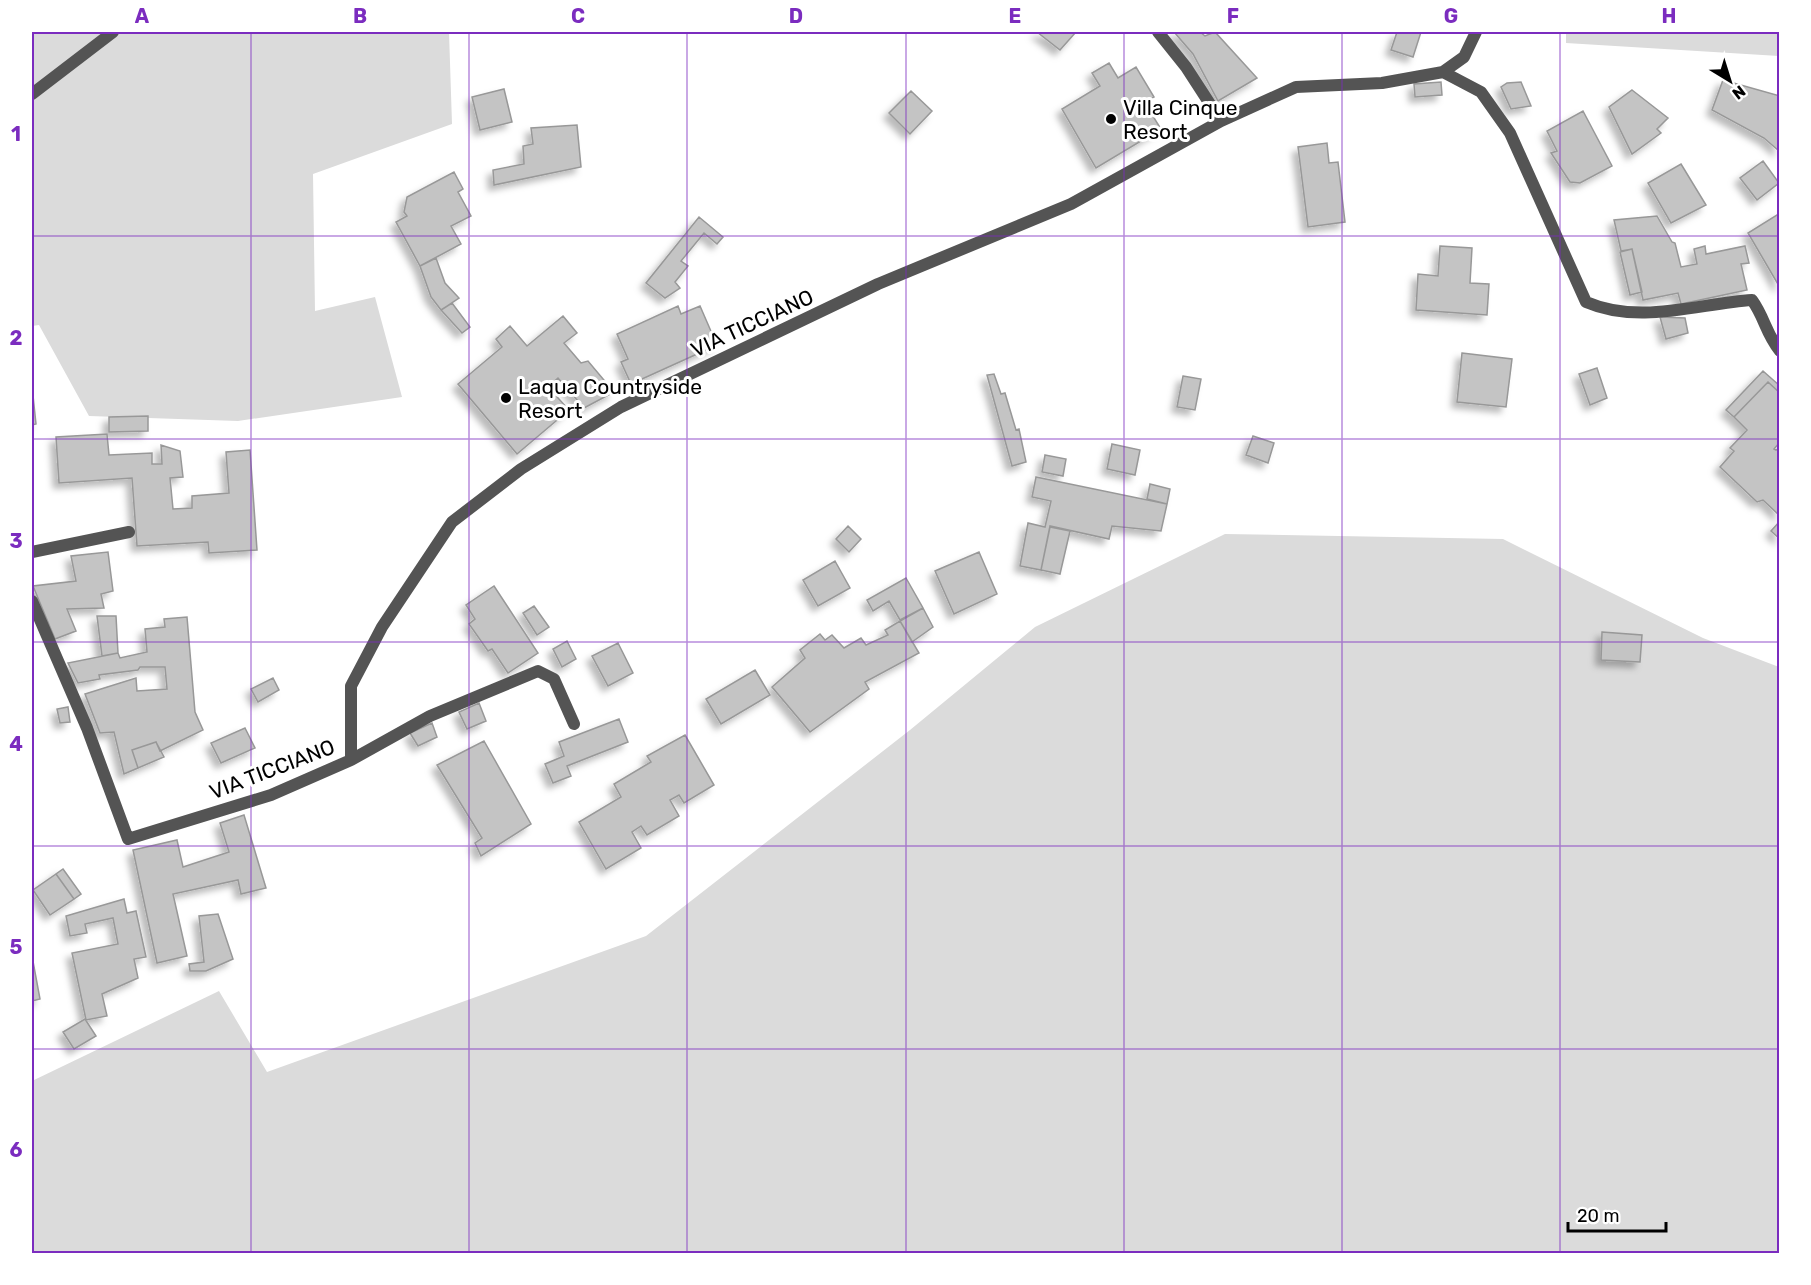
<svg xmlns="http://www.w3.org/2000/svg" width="1811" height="1285" font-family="Rubik,sans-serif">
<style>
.green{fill:#dbdbdb}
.building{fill:#c4c4c4;stroke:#989898;stroke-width:1.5;filter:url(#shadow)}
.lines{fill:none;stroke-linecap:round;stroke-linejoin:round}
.minor{stroke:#545454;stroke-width:12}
.grid{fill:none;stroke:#7b2cbf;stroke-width:1.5;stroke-opacity:0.55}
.poi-dot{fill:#000;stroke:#fff;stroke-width:2}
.labels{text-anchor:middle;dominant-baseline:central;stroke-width:6;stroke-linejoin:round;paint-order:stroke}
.poi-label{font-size:21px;fill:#000;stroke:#fff;text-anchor:start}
.street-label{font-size:21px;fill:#000;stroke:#fff}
.neatline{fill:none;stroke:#7b2cbf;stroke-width:2}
.grid-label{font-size:20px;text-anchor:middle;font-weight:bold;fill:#7b2cbf}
</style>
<defs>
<filter id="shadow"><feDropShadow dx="-5.5" dy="5.5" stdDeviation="3" flood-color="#0004"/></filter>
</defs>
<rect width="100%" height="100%" fill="#fff"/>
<!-- green -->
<path class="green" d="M32,32H449L452,124L313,174L315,311L375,297L402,397L238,421L89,416L39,325L32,326Z
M1566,32H1779V56L1566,43Z
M1225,534L1503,539L1703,638L1779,667V1253L32,1254V1081L219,991L267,1072L646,936L910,730L1035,627Z"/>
<!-- building -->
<path class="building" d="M1037,32H1076L1060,50Z
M1174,32H1200L1205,36L1215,32L1257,78L1218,101L1193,54Z
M1397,32H1421L1413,57L1391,50Z
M1109,63L1118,78L1136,67L1154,97L1144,102L1161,129L1096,168L1062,109L1100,86L1092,73Z
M1723,80L1780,96L1779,151L1764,138L1712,110Z
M1441,82L1442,95L1415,97L1414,84Z
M1521,82L1531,106L1511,109L1501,87L1507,83Z
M504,89L512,122L480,130L472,97Z
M1632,90L1668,118L1657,129L1661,133L1632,154L1609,107Z
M911,91L932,111L910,134L889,113Z
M1583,111L1612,166L1580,183L1570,182L1551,153L1557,151L1547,131Z
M577,125L581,167L494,185L493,170L524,164L523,146L533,144L531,128Z
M1327,143L1329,163L1338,162L1345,222L1308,227L1298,147Z
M1763,161L1779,183L1757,200L1740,178Z
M1681,164L1706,205L1671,223L1648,183Z
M454,172L463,189L458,192L471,216L451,226L461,244L420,266L396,222L407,216L404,212L407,197Z
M1780,213V286H1779L1748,233Z
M1657,216L1672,242L1675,243L1681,267L1697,264L1694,249L1705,246L1706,254L1745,246L1749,263L1741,264L1747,290L1681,304L1678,293L1643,300L1632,249L1621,251L1614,220Z
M699,217L723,237L717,244L704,233L681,261L688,266L675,282L680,288L665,298L646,283Z
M1440,246L1472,248L1470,283L1489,284L1487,315L1416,310L1418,274L1438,276Z
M1632,249L1642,292L1630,295L1620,252Z
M436,258L445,283L459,298L441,310L431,297L420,266Z
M452,303L470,327L462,333L441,310Z
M678,306L681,314L700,306L717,345L631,384L621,362L628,359L617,334Z
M563,316L577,333L564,343L581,363L588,361L614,392L584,408L558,378L548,387L569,410L517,454L458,384L502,347L496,339L510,326L527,346Z
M1660,317L1685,318L1688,333L1666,339Z
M1462,353L1512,359L1506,407L1457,402Z
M1597,368L1607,398L1590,405L1579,374Z
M1763,371L1780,386V393L1768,382L1734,417L1726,410Z
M994,374L1001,394L1005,393L1016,430L1019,429L1026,462L1012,466L987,375Z
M1183,376L1201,379L1195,410L1177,407Z
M1768,382L1780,393V442L1774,449L1776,450L1780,447V516L1763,500L1757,502L1720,467L1734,451L1730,448L1747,430L1734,417Z
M32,386L36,424L32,425Z
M148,416V431L109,432V417Z
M107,434L109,455L152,453V464H162L161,445L180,451L183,477L170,478L173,509L192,508V496L229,493L226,452L250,450L257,550L209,553L208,542L137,546L132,478L59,483L56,437Z
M1253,436L1274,443L1268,463L1246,455Z
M1112,444L1140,450L1135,475L1107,469Z
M1045,455L1066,459L1063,476L1042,472Z
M1036,477L1167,504L1161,531L1112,526L1109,539L1050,526L1041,570L1020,566L1028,523L1045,527L1051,501L1032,497Z
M1150,484L1170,489L1167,504L1147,499Z
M1780,521V539L1771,531Z
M848,526L861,539L849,552L836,539Z
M1050,527L1070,531L1060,574L1041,570Z
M108,552L113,591L101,594L104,608L67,609L76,631L55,639L33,586L76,581L71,556Z
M979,552L997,594L954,614L935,571Z
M835,561L850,588L818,606L803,580Z
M906,578L923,608L900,620L889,601L873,611L867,600Z
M494,586L538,653L508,673L492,649L488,651L469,624L475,619L466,605Z
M534,606L549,627L537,635L523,613Z
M923,608L933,627L912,642L900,621Z
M97,616H116L118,653L102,656Z
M187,617L195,712L203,730L160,751L156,742L132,750L138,768L124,774L114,732L100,733L85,694L136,678L137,691L167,689L165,667H140L138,670L99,675L100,679L78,683L68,663L118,653L120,658L147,652L145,629L165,627L164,619Z
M900,621L919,653L865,682L869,689L810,732L772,687L805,658L800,650L820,634L825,640L832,635L844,648L861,638L866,645L888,635L885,630Z
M1602,632L1642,635L1640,662L1601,660Z
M567,641L576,659L562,667L553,649Z
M618,643L633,673L608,686L592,656Z
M755,670L770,695L721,724L706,699Z
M273,678L279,690L258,702L251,689Z
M479,703L486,721L467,729L459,712Z
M68,707L70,722L60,723L57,709Z
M619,719L628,742L567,766L571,776L553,783L545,764L564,756L559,742Z
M432,723L437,737L418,746L410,733Z
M245,728L255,748L221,763L211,743Z
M685,735L714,785L684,803L679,795L670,800L679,816L647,835L641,826L632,832L641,848L606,869L579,822L621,797L614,784L651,762L647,756Z
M484,741L531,824L481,856L475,843L482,838L437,765Z
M156,742L164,757L138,768L132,750Z
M244,815L266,888L241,894L238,880L173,894L187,956L157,963L133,850L177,840L183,867L229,852L220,823Z
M63,869L81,894L74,899L56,874Z
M56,874L74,899L50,915L33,890Z
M124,899L127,913L136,911L146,957L134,959L138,978L102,994L107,1016L86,1020L72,953L118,944L113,918L85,924L87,933L70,936L66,916Z
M218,914L233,959L206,971H190L189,964L204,962L199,916Z
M32,956L40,999L32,1001Z
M85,1019L96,1036L74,1049L63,1032Z"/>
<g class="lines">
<!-- minor -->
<path class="minor" d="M1158,32L1186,67L1221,121
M1443,72L1481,92L1510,133L1586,302C1639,325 1697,304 1752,300C1765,318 1765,332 1780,351
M32,94L113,32
M32,552L129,532
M32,601L87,728L128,839L271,795L351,760V686L382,627L452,522L521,469L621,407L878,284L1071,204L1221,121L1296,87L1382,83L1443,72L1464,57L1476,32
M351,760L430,716L538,671L554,679L574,724"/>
</g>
<!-- grid -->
<path class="grid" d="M251,32V1254M469,32V1254M687,32V1254M906,32V1254M1124,32V1254M1342,32V1254M1560,32V1254M32,236H1780M32,439H1780M32,642H1780M32,846H1780M32,1049H1780"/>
<!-- markers -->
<g class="poi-dot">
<circle cx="1111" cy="119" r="6"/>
<circle cx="506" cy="398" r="6"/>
</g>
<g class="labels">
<!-- poi labels -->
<g class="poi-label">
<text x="1123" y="107">Villa Cinque<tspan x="1123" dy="24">Resort</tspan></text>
<text x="518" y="386">Laqua Countryside<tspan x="518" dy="24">Resort</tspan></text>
</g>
<!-- street labels -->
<g class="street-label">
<text transform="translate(752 323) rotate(-25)">VIA TICCIANO</text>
<text transform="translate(272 769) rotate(-21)">VIA TICCIANO</text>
</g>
</g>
<!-- border -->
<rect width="1811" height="1285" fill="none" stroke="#ffffff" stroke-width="66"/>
<!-- north arrow -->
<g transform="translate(1730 81) rotate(142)" stroke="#ffffff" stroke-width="4.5" paint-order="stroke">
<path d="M0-4.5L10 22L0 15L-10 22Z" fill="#000000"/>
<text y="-9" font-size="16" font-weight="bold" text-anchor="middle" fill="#000000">N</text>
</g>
<!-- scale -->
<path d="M1568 1222v9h98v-9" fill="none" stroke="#000000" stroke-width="3"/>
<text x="1577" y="1222" font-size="18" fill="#000000" stroke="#ffffff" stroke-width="4.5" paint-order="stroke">20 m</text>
<rect x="33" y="33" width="1745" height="1219" class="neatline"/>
<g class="grid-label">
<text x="142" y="23">A</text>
<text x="360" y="23">B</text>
<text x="578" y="23">C</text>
<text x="796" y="23">D</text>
<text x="1015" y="23">E</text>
<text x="1233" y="23">F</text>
<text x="1451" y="23">G</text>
<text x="1669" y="23">H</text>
<text x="16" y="141">1</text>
<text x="16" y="345">2</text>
<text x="16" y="548">3</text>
<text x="16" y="751">4</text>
<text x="16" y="954">5</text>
<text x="16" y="1157">6</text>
</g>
</svg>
